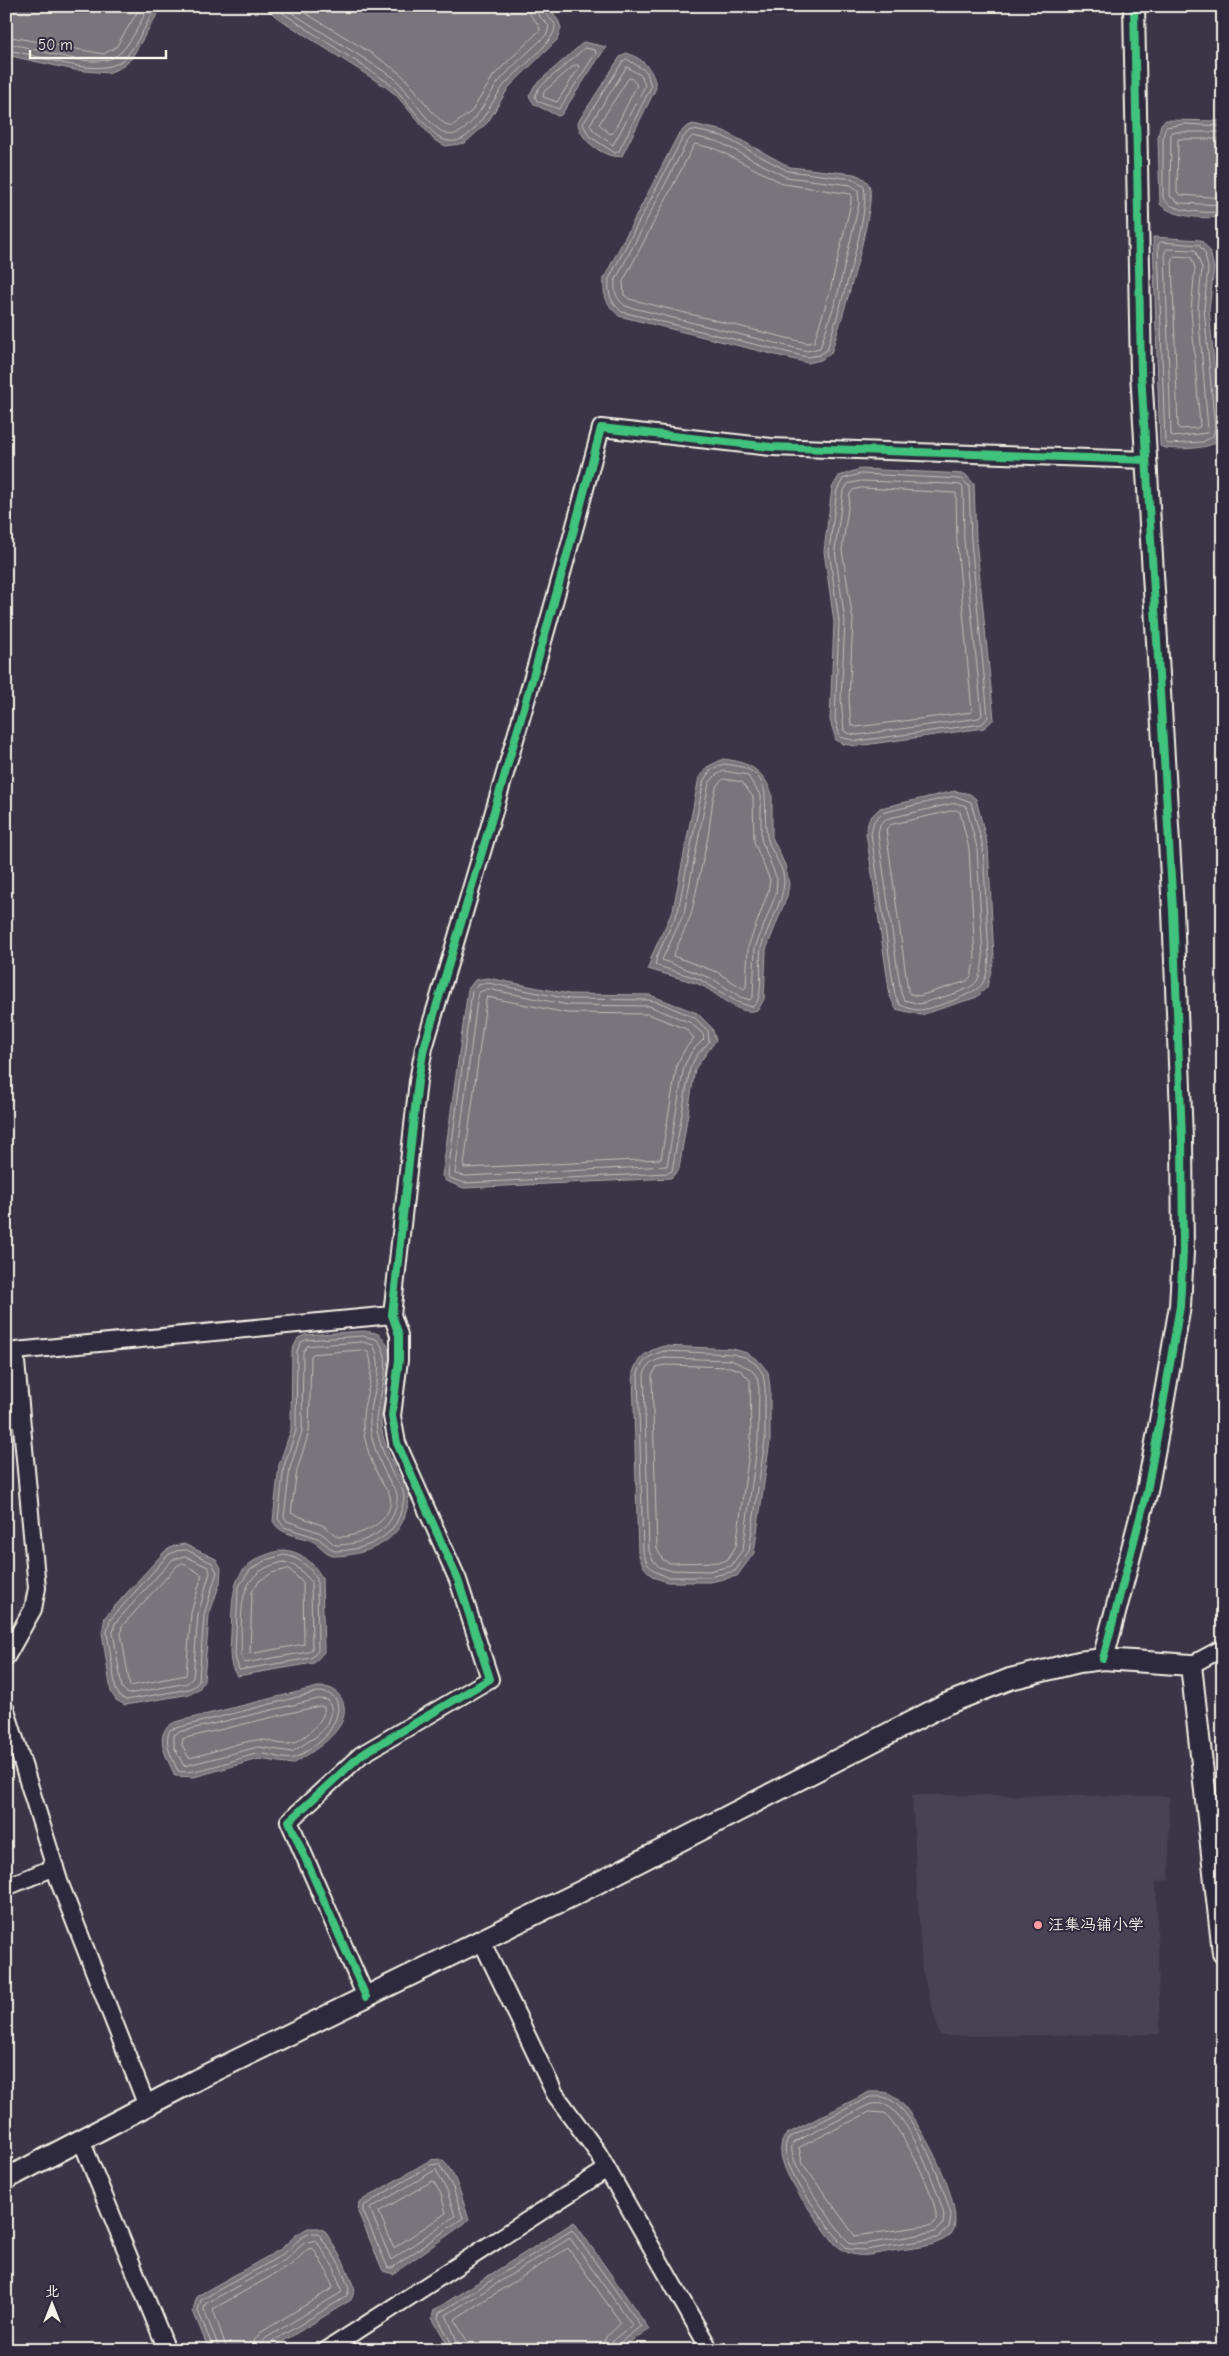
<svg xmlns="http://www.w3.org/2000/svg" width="1229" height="2356" font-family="'Comic Neue','LXGW WenKai TC',sans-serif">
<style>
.built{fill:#484352}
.water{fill:#78747b;stroke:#aaa6a7}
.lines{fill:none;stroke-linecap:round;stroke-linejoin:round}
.shore{stroke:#c2bfbc;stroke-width:1}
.minor-casing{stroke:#f4f1e8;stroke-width:20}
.tertiary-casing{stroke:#f4f1e8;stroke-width:24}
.minor{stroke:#2f2a3d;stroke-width:16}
.tertiary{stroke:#2f2a3d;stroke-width:20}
.cycleway-casing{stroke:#2f2a3d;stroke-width:11}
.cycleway{stroke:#40c37c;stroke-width:8}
.poi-dot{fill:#ff9aa2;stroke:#2f2a3d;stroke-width:2}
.labels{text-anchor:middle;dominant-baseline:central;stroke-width:4;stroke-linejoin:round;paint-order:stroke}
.poi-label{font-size:16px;fill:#f4f1e8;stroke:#2f2a3d;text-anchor:start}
</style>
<rect width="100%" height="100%" fill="#3b3647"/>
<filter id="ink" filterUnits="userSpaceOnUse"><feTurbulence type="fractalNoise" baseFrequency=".02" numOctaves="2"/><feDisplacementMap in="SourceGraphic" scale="10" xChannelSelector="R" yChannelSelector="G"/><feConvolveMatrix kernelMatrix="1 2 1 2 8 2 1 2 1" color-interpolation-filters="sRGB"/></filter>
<g filter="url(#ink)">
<!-- built -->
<path class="built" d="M912,1795L1169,1796V1880L1156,1881L1160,2034L940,2036L922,1970Z"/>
<!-- water -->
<path class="water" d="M6,6H162L131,59L120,68L108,73L75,70L6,55Z
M265,6H543L552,11L559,22L561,28L557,40L509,87L488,122L465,143L446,146L434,140L396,95L386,87L275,16Z
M584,42L606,47L561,115L558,116L534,104L529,96L535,85Z
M626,53C642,57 655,71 656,88L622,156C606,160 578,139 578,122L620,57Z
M1166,120L1223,121V215L1220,217C1204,219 1172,217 1160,204L1158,137L1161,124Z
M693,124L724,131L790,167L854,174C860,176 866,179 869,185C878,205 839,327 831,353L821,360L808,363L619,316C606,304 603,296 604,278L678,135L686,127Z
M1153,237L1201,240L1210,251L1214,268L1209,309L1220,429C1219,435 1219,439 1214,443C1207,449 1167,451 1160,446Z
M860,469L965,474L974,484L976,540L994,719L984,728L857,746L843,744L836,740L830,720L834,622L824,551L832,488L839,476Z
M723,759C748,762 763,769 772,794V837L785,865L789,884L787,896L766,950L764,999L758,1010C736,1017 717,991 698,984C681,978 664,974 648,969L652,955L673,910L699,777L707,767Z
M955,791L970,794L976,799L988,847L994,958L987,987L977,997L921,1015L896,1009L890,996L866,833L869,819L880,808Z
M488,978L569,994L650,995L697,1013L712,1028L716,1040L695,1069L679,1169L671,1178L464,1188L446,1181L442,1176L468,989L475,980Z
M364,1331C368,1332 375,1332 378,1334C403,1349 381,1402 381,1423C382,1439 390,1459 398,1474C401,1479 406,1484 408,1490C410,1496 408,1506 406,1512C398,1544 362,1556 333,1556C325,1553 321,1546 314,1542C300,1535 280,1536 273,1521L279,1465L291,1430L292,1351L298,1338L305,1335Z
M664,1346L733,1349L747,1353L759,1361L768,1372L770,1387V1441L754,1553L737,1576L710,1582H667L653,1577L643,1566L638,1553L633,1372C639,1356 647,1351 664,1346Z
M184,1544L216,1559L221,1568L220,1583L209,1615L204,1681L199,1689L191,1694L125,1705L116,1700L111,1692L102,1632L105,1617L165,1551L174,1546Z
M283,1550C301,1551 314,1563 322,1578L324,1652L314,1663L237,1676C228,1664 230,1649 231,1635C233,1589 229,1562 283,1550Z
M318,1687C329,1687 335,1688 341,1698C357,1727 312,1752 293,1764L259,1759L194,1777L175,1776C167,1757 151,1733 175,1722Z
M869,2092C877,2092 885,2091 892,2095C915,2107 972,2216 950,2235C936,2248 910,2248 892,2251C868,2255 854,2261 835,2244C820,2222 762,2158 787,2134Z
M440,2159C455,2167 463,2203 469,2219L465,2223L393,2274L383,2271L358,2212L359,2202L430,2160Z
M574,2222L649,2329L618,2350H451L432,2318L434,2310Z
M308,2228H319L325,2231L344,2263L355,2290L351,2300L269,2350H209L193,2311L197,2296L281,2249L297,2234Z"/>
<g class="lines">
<!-- shore -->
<path class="shore" d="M272,6L389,83C405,96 430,138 448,141C474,146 492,99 505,84C516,71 558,41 555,24L543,11L542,6
M281,6L393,77C411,93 423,119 441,131C466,149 488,93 501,79C515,63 532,49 547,34L549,26L538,15L536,6
M294,6C329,28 366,48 398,72C416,86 433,120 451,127L472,111L494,75L540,30C539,21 528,18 528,6
M6,36L104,54L116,47L141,6
M6,44C35,45 100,76 121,52C133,40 141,21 149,6
M585,48L595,50L596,53L559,109L537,101L535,96L539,88Z
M6,50C38,53 104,84 127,56C139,41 147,22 157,6
M627,59L647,72L651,87L619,151L615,153L589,136L583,124L623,61Z
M575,65H578L579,68L557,102L543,97L544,92Z
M627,67L642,76L645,86L613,145L594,131L590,125Z
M631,78L637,85L613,133L610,134L599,124L628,79Z
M1223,126L1184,124L1166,127L1163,137V197C1168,213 1209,213 1223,212
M694,130L722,136L788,171L853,179L864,187C871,213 836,319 827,350L819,355L807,357L622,312C610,302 608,294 609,279L682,139L689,131Z
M1223,132H1171L1170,196L1179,203L1223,205
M693,136L719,142L786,177L851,185L858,190L859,204L838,293L820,348L807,351L625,306C616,298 614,292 615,281L687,142Z
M1223,139H1178L1177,192L1181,195L1223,198
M695,144L716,149L784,184L851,194V203L830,291L814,342L807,343L629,299L624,295L623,282Z
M1161,242L1199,245L1205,253L1208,268L1204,309L1215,429L1213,436L1203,442L1168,444L1165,442L1158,245Z
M1167,249L1195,250L1202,268L1198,309L1208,429L1207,433L1173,437L1171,435L1165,251Z
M1175,256L1191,257L1195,268L1191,310L1200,426L1198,428L1180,429L1178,427L1172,259Z
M861,474L962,479L969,486L971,541L988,717L982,724L857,741L840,737L835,719L839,622L829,551L837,490L843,479Z
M861,481L949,484L961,485L963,488L964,541L982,715L979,718L857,735L847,733L844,731L841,699L845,621L835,550L843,492L848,484Z
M862,488L956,493L957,542L972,712L857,727L851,725L849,699L853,620L842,550L850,494L853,490Z
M723,764C782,768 759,805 768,840C772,855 785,867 784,883C782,906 767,926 761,948C758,963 766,999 752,1007L737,1002L699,979L655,965L657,956L678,911L704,780L710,771Z
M724,771L747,775L761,796V839L777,879L776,894L755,948L753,996L750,1000L740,997L713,979L662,960L684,913L709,783L715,776Z
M724,779L742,782L753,797L754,842L770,880L768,892L748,947L746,987L744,989L717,972L673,956L691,915L708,837L713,799L717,785Z
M955,796L971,802L983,847L989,958C988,967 987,977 982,984C976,994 931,1010 918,1010C912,1010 906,1007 900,1005L895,995L871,834L874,821L882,813Z
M956,803L966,806L977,848L983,958C982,965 981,974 977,981C970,992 933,999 920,1004L904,1000L901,993L878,834L880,824L886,819Z
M956,810L960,812L969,849L975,958L971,976L967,981L919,996L910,994L908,991L886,829L890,825Z
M488,983L569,999L649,1000L661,1003L695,1018L708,1031L709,1042L697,1055L690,1068L672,1171L668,1173L465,1183L449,1178L448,1174L472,991L478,985Z
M488,989L568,1005L649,1006L691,1023L703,1034L704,1039L692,1051L684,1066L667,1166L466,1176L455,1174L478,993Z
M487,997L567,1013L648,1014L686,1029L694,1038L685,1049L677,1064L661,1159L464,1168Z
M363,1336L376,1339C398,1359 375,1401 376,1424C378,1441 386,1460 393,1475C396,1481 402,1486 403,1492C405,1498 403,1505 401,1511C394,1540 361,1551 334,1551L318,1538L284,1527L278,1519L284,1466L296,1431L297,1351L301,1342L306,1340Z
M363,1342L373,1345C387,1372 369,1397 370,1424C371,1442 380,1463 388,1479C390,1483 394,1487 396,1492C398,1496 397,1502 396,1507C389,1534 361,1545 335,1545L321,1533L287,1521L284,1517L290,1468L302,1431L303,1352L307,1346Z
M362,1350L368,1352C378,1376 361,1400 363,1425C364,1444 373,1467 382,1483C384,1487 389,1492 390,1496C395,1523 358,1537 338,1537L324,1526L291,1513L297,1470L309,1432L311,1356L313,1354Z
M665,1351L732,1354L745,1357L756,1364L763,1374L765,1387V1440L749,1551L735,1571L709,1577H667L656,1572L647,1564L643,1552L638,1373C643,1359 650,1355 665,1351Z
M665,1358L731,1360L751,1369L757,1377L759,1388L758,1440L743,1549L731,1566L709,1571L669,1570L659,1567L653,1560L649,1551L644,1374C648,1363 654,1360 665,1358Z
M666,1365L730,1367L740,1370L750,1380L751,1439L736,1546L727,1560L720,1562L670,1563L663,1560L657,1549L652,1376L657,1367Z
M187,1550L212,1563L217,1572L204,1615L199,1680L195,1686L189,1689L126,1700L120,1696L116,1690L107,1632L110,1620L168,1555L176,1551Z
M284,1555C298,1556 310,1567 317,1579L318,1651L311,1658L239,1670L235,1656L238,1588L250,1570L266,1560Z
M185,1556L208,1567L210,1572L198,1614L193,1678L187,1683L128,1694L122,1688L113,1632L115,1623L172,1560Z
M284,1562L295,1565L311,1581L312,1649L308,1652L244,1663L241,1655C243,1614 232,1572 284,1562Z
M183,1563L202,1575L191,1613L186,1675L130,1686L121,1633L122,1626L177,1566Z
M289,1569L303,1583L304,1644L250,1654L252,1592L259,1581L272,1573Z
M318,1692C350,1692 337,1724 323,1739C316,1746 303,1754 294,1758C283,1761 268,1752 256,1754C239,1758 191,1776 178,1771C172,1758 163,1743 170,1730Z
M319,1699L328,1700L332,1710L326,1726L317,1736L292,1752L258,1747L184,1766L174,1747V1735L179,1732Z
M320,1706L324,1707C327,1720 301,1743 289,1744C278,1745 268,1739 257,1740C234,1743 212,1753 189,1758L182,1745L183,1739Z
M870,2097C876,2097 884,2096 889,2099C917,2113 943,2186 951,2215L949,2227L937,2238L866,2250L848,2249L839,2240C826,2222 770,2157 789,2138Z
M871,2104C876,2104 882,2103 886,2105C911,2117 937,2189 944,2215L943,2225L935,2232L865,2244H851L843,2236C833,2221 782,2158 793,2143Z
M870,2112L885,2113C902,2130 939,2198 936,2221L932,2225L855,2236L803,2164L799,2148Z
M439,2164L453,2188L463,2218L392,2268H388L363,2211V2206L431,2165Z
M436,2170L447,2191L455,2216L391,2260L370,2209Z
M433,2181L441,2194L446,2213L394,2248L379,2212Z
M214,2350L198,2311L201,2300C227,2284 257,2271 283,2254C296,2245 301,2232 318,2233L340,2265L349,2289L347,2296L270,2343L267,2350
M220,2350L204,2310L205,2304L287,2259L304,2243L316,2240L334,2268L342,2292L266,2338L262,2343L261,2350
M227,2350L213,2309L291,2265L308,2249L313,2248L327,2272L333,2288L260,2333L254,2341L253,2350
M455,2350L438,2318L439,2313L572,2230L641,2326L618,2344L616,2350
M461,2350L446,2315L570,2238L632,2325L613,2340L610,2350
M469,2350L467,2341L455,2321L456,2318L568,2248L621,2323L606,2337L602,2350"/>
<defs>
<path id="minor" d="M6,1657L33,1609L37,1588L15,1351L392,1315
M1191,1665L1223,1648
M6,1710L60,1884L147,2106
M6,1887L55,1867
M481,1940L555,2094L598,2153L710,2350
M366,1997L289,1821L361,1755L490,1679L458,1580L397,1443L392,1416L399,1360V1335L392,1315L418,1081L424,1048C485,842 547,636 601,428L771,447L1146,460
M81,2140L167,2350
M327,2350L607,2169"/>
<path id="tertiary" d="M1103,1659L1147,1491L1162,1410L1180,1306L1183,1252L1182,1139L1173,910L1141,372L1134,6
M6,2179L196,2080L580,1892L946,1704L1010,1679L1079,1662L1103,1659L1191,1665L1223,1953"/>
</defs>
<!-- minor casing -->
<use href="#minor" class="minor-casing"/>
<!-- tertiary casing -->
<use href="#tertiary" class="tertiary-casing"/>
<!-- minor -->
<use href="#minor" class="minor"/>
<!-- tertiary -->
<use href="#tertiary" class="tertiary"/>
<defs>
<path id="cycleway" d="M1103,1659L1147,1491L1162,1410L1180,1306L1183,1252L1182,1139L1173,910L1141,372L1134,6
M366,1997L289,1821L361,1755L490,1679L458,1580L397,1443L392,1416L399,1360V1335L392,1315L418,1081L424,1048C485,842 547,636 601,428L771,447L1146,460"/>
</defs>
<!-- cycleway casing -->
<use href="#cycleway" class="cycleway-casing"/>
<!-- cycleway -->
<use href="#cycleway" class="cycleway"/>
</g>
</g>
<!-- markers -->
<circle class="poi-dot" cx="1038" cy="1925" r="5"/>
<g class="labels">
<!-- poi labels -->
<g class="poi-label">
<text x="1048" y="1925">汪集冯铺小学</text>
</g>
</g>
<!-- margin -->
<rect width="1229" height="2356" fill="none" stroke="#2f2a3d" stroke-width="25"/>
<rect x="12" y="12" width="1204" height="2331" fill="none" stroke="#f4f1e8" stroke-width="2" filter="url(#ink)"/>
<!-- north arrow -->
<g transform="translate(52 2304)" stroke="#2f2a3d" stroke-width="4" paint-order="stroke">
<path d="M0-4L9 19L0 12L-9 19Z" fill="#f4f1e8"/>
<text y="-8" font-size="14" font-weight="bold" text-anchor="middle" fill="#f4f1e8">北</text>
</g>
<!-- scale -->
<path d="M30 50v8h136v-8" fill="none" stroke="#f4f1e8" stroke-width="2.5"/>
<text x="38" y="50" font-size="15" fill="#f4f1e8" stroke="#2f2a3d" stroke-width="4" paint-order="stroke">50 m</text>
</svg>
